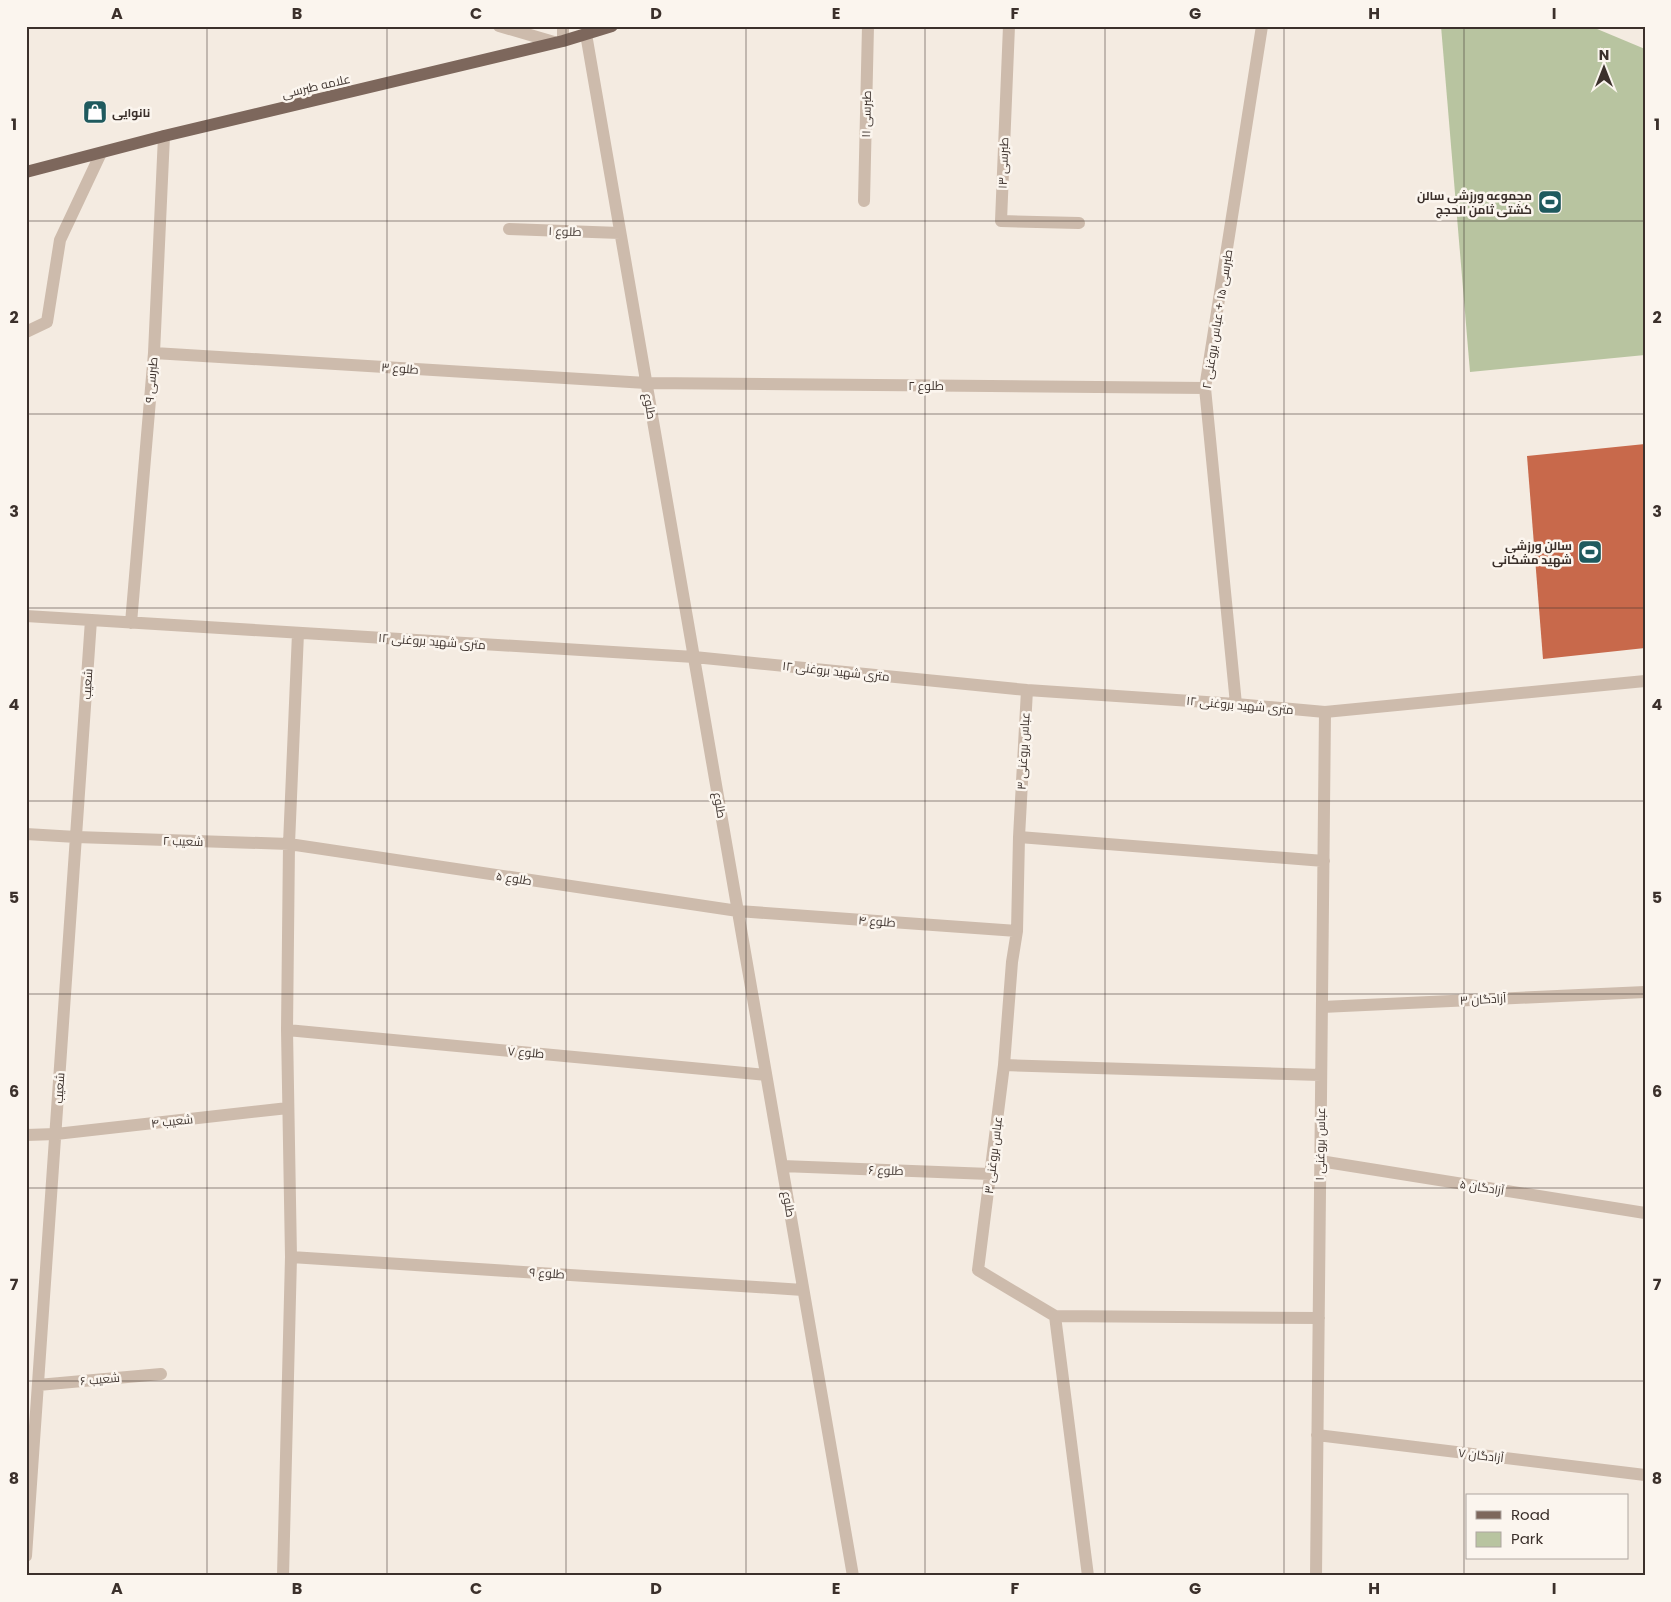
<svg xmlns="http://www.w3.org/2000/svg" width="1671" height="1602" font-family="Poppins,Cairo,sans-serif">
<style>
.green{fill:#b8c4a0}
.building{fill:#c8694b}
.lines{fill:none;stroke-linecap:round;stroke-linejoin:round}
.minor{stroke:#cdbbac;stroke-width:12}
.major{stroke:#7d675c;stroke-width:12}
.grid{fill:none;stroke:#3b302b;stroke-width:1;stroke-opacity:0.55}
.labels{text-anchor:middle;dominant-baseline:central;stroke-width:5;stroke-linejoin:round;paint-order:stroke}
.street-label{font-size:12px;fill:#3b302b;stroke:#fbf5ee}
.poi-label{font-size:12px;font-weight:bold;fill:#3b302b;stroke:#fbf5ee;text-anchor:end}
.neatline{fill:none;stroke:#3b302b;stroke-width:2}
.grid-label{font-size:16px;text-anchor:middle;font-weight:bold;fill:#3b302b}
</style>
<rect width="100%" height="100%" fill="#f4ebe1"/>
<!-- green -->
<path class="green" d="M1441,26H1590L1645,49V355L1470,372Z"/>
<!-- building -->
<path class="building" d="M1645,444V648L1543,659L1527,456Z"/>
<g class="lines">
<!-- minor -->
<path class="minor" d="M499,26L554,42
M1009,26L1001,221L1079,223
M586,34L853,1576
M563,41V26
M864,201L868,26
M509,229L620,233
M26,332L47,322L60,240L101,153
M154,353L646,383L1205,388
M26,616L694,657L1027,690L1236,704L1325,712L1645,681
M131,623L154,353L164,136
M1027,690L1019,837L1017,931L1012,962L1004,1065L978,1270L1055,1316L1088,1576
M1236,704L1205,388L1262,26
M26,834L76,837L289,844L738,911L1017,931
M1019,837L1324,861
M1322,1007L1645,992
M287,1030L766,1075
M1004,1065L1321,1075
M26,1135L56,1134L288,1108
M1320,1161L1645,1213
M782,1166L990,1174
M291,1257L803,1290
M1055,1316L1319,1318
M38,1385L161,1374
M1317,1435L1645,1475
M26,1556L91,620
M283,1576L291,1257L287,1030L289,844L298,633
M1316,1576L1325,712"/>
<!-- major -->
<path class="major" d="M26,172L164,136L563,41L612,26"/>
</g>
<!-- grid -->
<path class="grid" d="M207,26V1576M387,26V1576M566,26V1576M746,26V1576M925,26V1576M1105,26V1576M1284,26V1576M1464,26V1576M26,221H1645M26,414H1645M26,608H1645M26,801H1645M26,994H1645M26,1188H1645M26,1381H1645"/>
<!-- icons -->
<defs>
<symbol id="shop-square" viewBox="-11 -11 22 22"><rect x="-9" y="-9" width="18" height="18" rx="4" fill="#1f5a5e" stroke="#fbf5ee"/><path d="M-5-2.5h2.3a2.7 3.5 0 0 1 5.4 0H5L5.5 6h-11ZM-1.5-2.5h3a1.5 2.3 0 0 0-3 0Z" fill="#fff"/></symbol>
<symbol id="stadium-square" viewBox="-11 -11 22 22"><rect x="-9" y="-9" width="18" height="18" rx="4" fill="#1f5a5e" stroke="#fbf5ee"/><path d="M0-5a6.5 5 0 1 0 0 10a6.5 5 0 1 0 0-10ZM-3.5-1.8h7v3.6h-7Z" fill="#fff"/></symbol>
</defs>
<g fill-rule="evenodd">
<use href="#shop-square" x="81" y="98" width="28" height="28"/>
<use href="#stadium-square" x="1536" y="188" width="28" height="28"/>
<use href="#stadium-square" x="1576" y="538" width="28" height="28"/>
</g>
<g class="labels">
<!-- street labels -->
<g class="street-label">
<text transform="translate(316 86) rotate(-13)">علامه طبرسی</text>
<text transform="translate(866 114) rotate(-89)">طبرسی ۱۱</text>
<text transform="translate(1003 163) rotate(-88)">طبرسی ۱۳</text>
<text transform="translate(565 231) rotate(2)">طلوع ۱</text>
<text transform="translate(1217 319) rotate(-81)">طبرسی ۱۵ + عباس بروغنی ۲</text>
<text transform="translate(400 368) rotate(4)">طلوع ۳</text>
<text transform="translate(151 380) rotate(-85)">طبرسی ۹</text>
<text x="926" y="385">طلوع ۲</text>
<text transform="translate(650 406) rotate(80)">طلوع</text>
<text transform="translate(432 641) rotate(4)">۱۲ متری شهید بروغنی</text>
<text transform="translate(836 671) rotate(6)">۱۲ متری شهید بروغنی</text>
<text transform="translate(87 684) rotate(-86)">شعیب</text>
<text transform="translate(1240 705) rotate(5)">۱۲ متری شهید بروغنی</text>
<text transform="translate(1023 751) rotate(-87)">عباس بروغنی ۳</text>
<text transform="translate(720 805) rotate(80)">طلوع</text>
<text transform="translate(183 841) rotate(2)">شعیب ۲</text>
<text transform="translate(514 878) rotate(9)">طلوع ۵</text>
<text transform="translate(877 921) rotate(4)">طلوع ۴</text>
<text transform="translate(1483 999) rotate(-3)">آزادگان ۳</text>
<text transform="translate(526 1052) rotate(5)">طلوع ۷</text>
<text transform="translate(59 1088) rotate(-86)">شعیب</text>
<text transform="translate(172 1121) rotate(-6)">شعیب ۴</text>
<text transform="translate(1320 1144) rotate(-89)">عباس بروغنی ۱</text>
<text transform="translate(993 1155) rotate(-83)">عباس بروغنی ۳</text>
<text transform="translate(886 1170) rotate(2)">طلوع ۶</text>
<text transform="translate(1482 1187) rotate(9)">آزادگان ۵</text>
<text transform="translate(789 1204) rotate(80)">طلوع</text>
<text transform="translate(547 1273) rotate(4)">طلوع ۹</text>
<text transform="translate(100 1379) rotate(-5)">شعیب ۶</text>
<text transform="translate(1481 1455) rotate(7)">آزادگان ۷</text>
</g>
<!-- poi labels -->
<g class="poi-label">
<text x="112" y="112" text-anchor="start">نانوایی</text>
<text x="1532" y="195">مجموعه ورزشی سالن<tspan x="1532" dy="14">کشتی ثامن الحجج</tspan></text>
<text x="1572" y="545">سالن ورزشی<tspan x="1572" dy="14">شهید مشکانی</tspan></text>
</g>
</g>
<!-- border -->
<rect width="1671" height="1602" fill="none" stroke="#fbf5ee" stroke-width="55"/>
<!-- legend -->
<rect x="1466" y="1494" width="162" height="65" fill="#fbf5ee" stroke="#aea6a0"/>
<rect x="1476" y="1511" width="25" height="8" fill="#7d675c" stroke="#aea6a0"/>
<text x="1511" y="1520" font-size="15" fill="#3b302b">Road</text>
<rect x="1476" y="1532" width="25" height="15" fill="#b8c4a0" stroke="#aea6a0"/>
<text x="1511" y="1544" font-size="15" fill="#3b302b">Park</text>
<!-- north arrow -->
<g transform="translate(1604 68)" stroke="#fbf5ee" stroke-width="4" paint-order="stroke">
<path d="M0-4L9 19L0 12L-9 19Z" fill="#3b302b"/>
<text y="-8" font-size="14" font-weight="bold" text-anchor="middle" fill="#3b302b">N</text>
</g>
<rect x="28" y="28" width="1616" height="1546" class="neatline"/>
<g class="grid-label">
<text x="117" y="19">A</text>
<text x="297" y="19">B</text>
<text x="476" y="19">C</text>
<text x="656" y="19">D</text>
<text x="836" y="19">E</text>
<text x="1015" y="19">F</text>
<text x="1195" y="19">G</text>
<text x="1374" y="19">H</text>
<text x="1554" y="19">I</text>
<text x="14" y="130">1</text>
<text x="1657" y="130">1</text>
<text x="14" y="323">2</text>
<text x="1657" y="323">2</text>
<text x="14" y="517">3</text>
<text x="1657" y="517">3</text>
<text x="14" y="710">4</text>
<text x="1657" y="710">4</text>
<text x="14" y="903">5</text>
<text x="1657" y="903">5</text>
<text x="14" y="1097">6</text>
<text x="1657" y="1097">6</text>
<text x="14" y="1290">7</text>
<text x="1657" y="1290">7</text>
<text x="14" y="1484">8</text>
<text x="1657" y="1484">8</text>
<text x="117" y="1594">A</text>
<text x="297" y="1594">B</text>
<text x="476" y="1594">C</text>
<text x="656" y="1594">D</text>
<text x="836" y="1594">E</text>
<text x="1015" y="1594">F</text>
<text x="1195" y="1594">G</text>
<text x="1374" y="1594">H</text>
<text x="1554" y="1594">I</text>
</g>
</svg>
